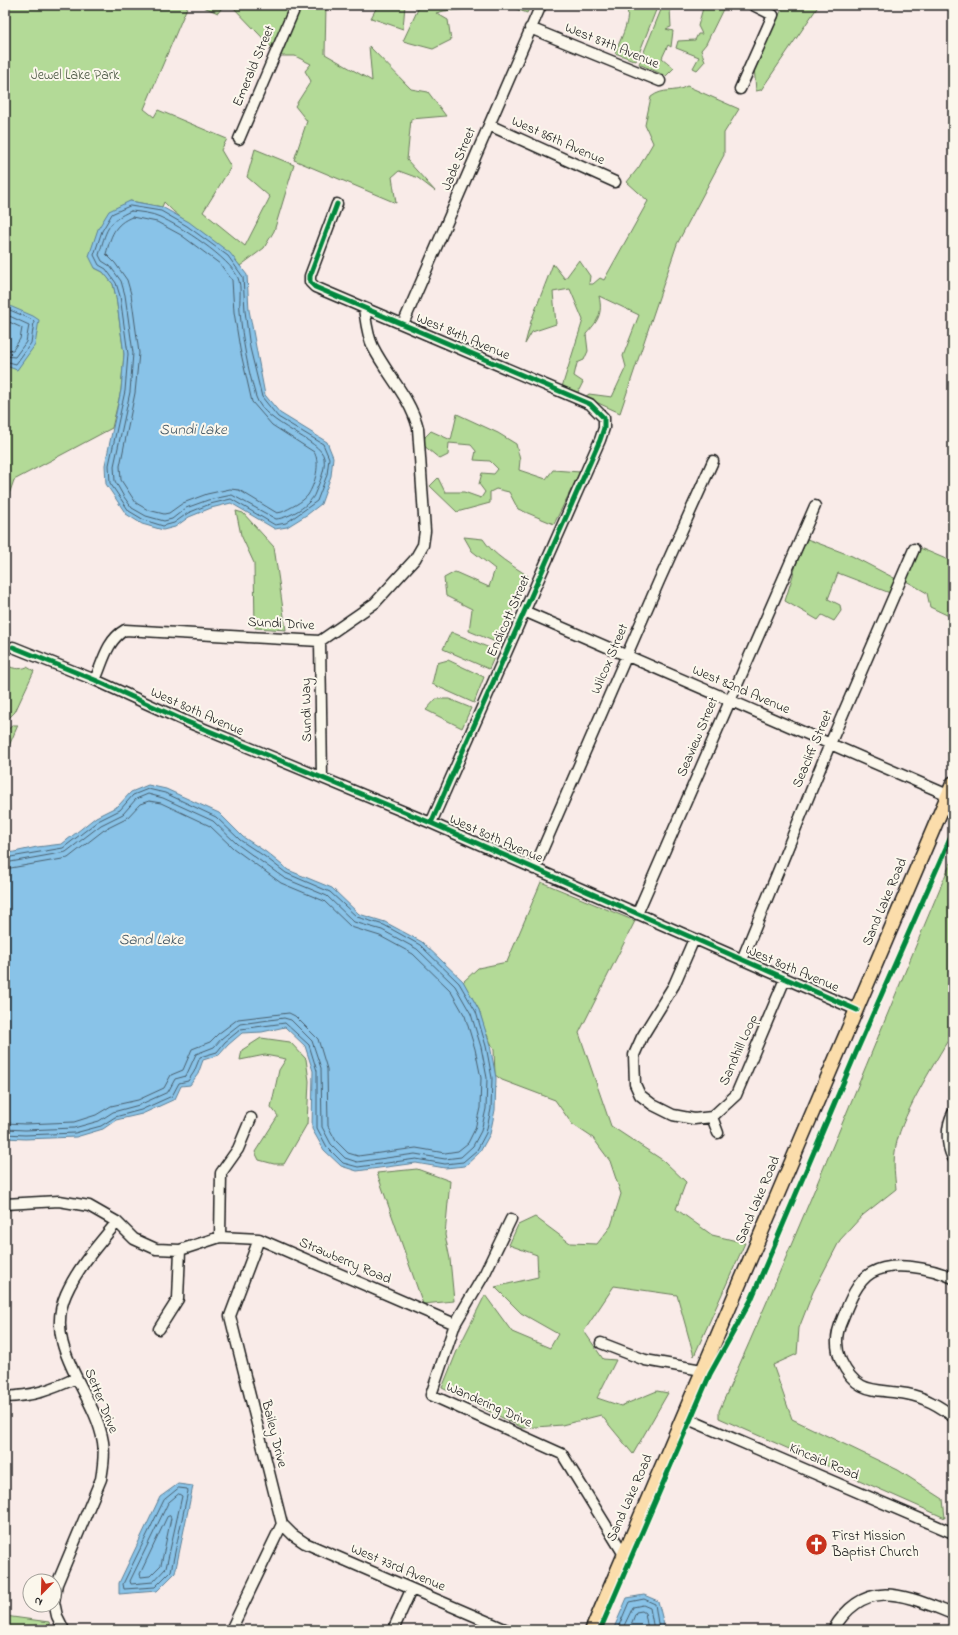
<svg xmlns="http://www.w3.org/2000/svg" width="958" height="1635" font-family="'Indie Flower',sans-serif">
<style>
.green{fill:#b3da97;stroke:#687b5a}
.water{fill:#89c3e8;stroke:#5d8096}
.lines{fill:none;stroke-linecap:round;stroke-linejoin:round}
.shore{stroke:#485f6e;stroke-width:1}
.minor-casing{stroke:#1c1c1c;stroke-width:13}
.major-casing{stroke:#1c1c1c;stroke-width:16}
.minor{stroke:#fbf7ec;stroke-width:10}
.major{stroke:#fbddab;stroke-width:13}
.cycleway-casing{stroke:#fbf7ec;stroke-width:8}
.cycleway{stroke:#00873e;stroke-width:5}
.labels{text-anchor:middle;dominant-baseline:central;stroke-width:4;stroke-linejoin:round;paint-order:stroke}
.street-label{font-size:14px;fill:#1c1c1c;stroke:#fbf7ec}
.park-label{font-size:14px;fill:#495541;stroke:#fbf7ec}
.poi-label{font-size:14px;fill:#1c1c1c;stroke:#fbf7ec;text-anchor:start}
.water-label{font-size:15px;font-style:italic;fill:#425663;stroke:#fbf7ec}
</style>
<rect width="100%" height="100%" fill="#f9ebe8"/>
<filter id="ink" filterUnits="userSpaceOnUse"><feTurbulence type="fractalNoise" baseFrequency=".025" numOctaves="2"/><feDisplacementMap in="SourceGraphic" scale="8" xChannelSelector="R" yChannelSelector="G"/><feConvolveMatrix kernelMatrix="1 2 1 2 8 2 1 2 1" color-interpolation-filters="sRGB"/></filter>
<g filter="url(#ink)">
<!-- green -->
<path class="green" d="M5,5H188L144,109L154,117L158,110L227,139L221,150L231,167L203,212L245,246L270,197L247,177L255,149L294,165L274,231L264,248L240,266C219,239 186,227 164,202L162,207L130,201L95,268L103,272L113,284L116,297L124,354L121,390L112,428L14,480L5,506Z
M199,5H224L218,13Z
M231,5H326L325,54L372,81L369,46L411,89L428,92L446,116L411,119L407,160L435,191L418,178L399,171L392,177L396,203L294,160L307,121L295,106L311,81L305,71L311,64L295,56H280Z
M378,5H405L403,29L371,18Z
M420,5H470V9L444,11L436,13L448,20L451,40L433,49L403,41Z
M506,5H531L527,13Z
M626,5H658L636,61L615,53C620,40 632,19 626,5Z
M663,5H671L670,8L671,27L666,29L673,31L671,47L668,45L662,58L674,68L666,76L639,64Z
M702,5H725L706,44L701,50L705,61L697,70L693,68L699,57L676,48L678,41L695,40L698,34H702L698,26L703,8Z
M784,5H819L761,90L756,91L754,66Z
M687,86L739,109L724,133V155L677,244L620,413L585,397L589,394L612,397L626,367L623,356L639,315L599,296C603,314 598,321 586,334L588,351L584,360L577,363L574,376L583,382L577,394L562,387L583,320L570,289L553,292L556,324L532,332L525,344L531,321L553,264L565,279L579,260L590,276L589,284H593L600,278L604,280L648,201L627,182L639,167L653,143L645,125L651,97C664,87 673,94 687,86Z
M457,414L498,433L516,444L520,460L519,470L546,479L553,470L580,472L554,524L518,509L509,492L496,489L490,492V503L457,512L430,486L438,478L445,492H464L481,498L485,492L479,484L482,473L494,474L498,469L490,461L474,460L476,451L471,445L449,443L448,455L440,459L423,445L425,437L431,431L451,440Z
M236,511L243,513L274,547L286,630L255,628L254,563L241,535Z
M464,537L483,539C494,556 512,565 528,576L498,643L469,631L472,609L446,596L444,578L455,572L489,587L495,569L472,551Z
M807,539L852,556L896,579L890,593L838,573L828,599L840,605L841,611L834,621L822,615L818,620L785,601L798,559Z
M920,548L953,562V603L949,616L930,607L927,593L906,581Z
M451,632L497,651L489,669L443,649Z
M448,660L484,677L474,703L432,684L437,663Z
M5,663C10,669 20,670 27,667L34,671L15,712L5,722Z
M436,699H449L471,708L462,728L426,710Z
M13,725H18L5,755V732Z
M953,857V1035H951C935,1063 898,1120 895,1152C893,1164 895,1177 896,1189L863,1215L840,1240L813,1292L799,1328L797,1354L773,1365L792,1419L898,1470L943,1499L945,1518L719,1418V1411C801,1228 875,1042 953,857Z
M541,882L635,921L579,1033L611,1126L664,1161L686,1182L676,1209L712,1235L745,1243L694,1356L677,1295L614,1286L584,1331L603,1359L616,1360L597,1398L621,1406L657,1391L668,1393L633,1454L601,1415L562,1425L523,1428L442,1388L457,1351L485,1295L512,1332L550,1348L558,1334L521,1313L495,1287L538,1277L537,1255L509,1245L518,1225L535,1217L570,1243L597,1244L611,1226L621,1194L610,1161L593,1138L572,1124L555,1100L502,1080L495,1075L494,1050L484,1028L479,1010L463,982L478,968L507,962Z
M261,1038L290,1042L306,1059L309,1081L307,1124L284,1164H274L259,1160L255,1152L278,1116L271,1107L279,1070L286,1059L265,1055L240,1060L242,1050Z
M417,1169L450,1181L445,1235L450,1259L454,1301L423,1304L377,1173Z
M5,1616L49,1622L51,1630H5Z"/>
<!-- water -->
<path class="water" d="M130,201L162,207L189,222L230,253L247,275L249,310L265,395L280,413L327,442L333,457L331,476L321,504L308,514L287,527L275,529L231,503L211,508L189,517L175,527L163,530L142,524L126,514L106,484L105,465L121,390L124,354L116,297L113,284L103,272L95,268L89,256L98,229L109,211Z
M5,304L33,316L39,320L35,345L17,370L9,367L5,363Z
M148,785L166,789L219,813L243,837L266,852L288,870L332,888L359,914L385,922L422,942L463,981L479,1010L490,1045L496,1078L495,1110L490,1134L480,1152L465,1166L445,1168L416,1163L357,1171L341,1166L324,1150L312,1129L313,1071L305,1046L285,1027L262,1032L242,1033L228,1045L219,1055L203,1060L198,1074L190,1085L181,1086L175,1099L142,1114L116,1120L103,1129L76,1137L25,1139L5,1138V854L37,847L62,844L96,817L118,806L131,792Z
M178,1484L193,1486L175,1573L157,1591L119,1594V1583L160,1497Z
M644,1595L658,1601L664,1625L663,1630H613L627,1598Z"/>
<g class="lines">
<!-- shore -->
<path class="shore" d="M130,206L161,211L187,226L228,256L243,277L245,311L250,348L262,397L278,417L323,444L329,458L327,475L317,501L286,523L275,525L231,499L210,504L188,513L174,523L163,526L144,520L129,511L110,483L109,465L125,391L128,354L120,296L116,283L106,269L99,265L94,255L102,231L112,214Z
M131,211C140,212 152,213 160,217C180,226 230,258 238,278C242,287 239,301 240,311C242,339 248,370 256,397C265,425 321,439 324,458C326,470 319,483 315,493C311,505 289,518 276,519L232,495L208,500L186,508L172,519L164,521L146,516L132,508L124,497L115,481L114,466L130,392L133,353L125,295L121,281L110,266L102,261L99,255C106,231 107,221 131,211Z
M132,217L157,222L181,235L220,264L232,280L234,312L240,349L252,402L272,425L314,452C321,463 315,484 308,495C303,502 290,508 282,512L277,513L239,490L230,489L207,494L183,503L169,513L164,514L148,510L136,503L121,480L120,466L135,393L139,353L131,294L127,280L115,263L106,254C111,236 114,224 132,217Z
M5,308L31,319L34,322L31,343L16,364L5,361
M5,314L29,325L26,342L15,357L5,356
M5,320L22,328L20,339L13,350H5
M5,858L63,848L98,821L120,810L133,795L148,789L165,793L216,817L240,840L264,856L286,873L330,892L357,917L384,925L420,945L459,983L476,1012L486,1046L492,1078L491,1109L486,1133L477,1150L463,1162L445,1164L416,1159L358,1167L343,1163L327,1147L317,1128V1071L309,1045L285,1023L241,1029L225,1042L217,1052L200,1057L194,1072L188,1081L179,1083L172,1096L141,1110L115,1117L101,1126L75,1133L25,1135L5,1134
M5,863L66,852L101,825L123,814L136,799L148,794L163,798L213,821L237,844L284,878L327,896L354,922L382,930L417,949L455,986L471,1014L481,1047L487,1078L486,1109L481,1131L473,1146L461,1157L445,1159L415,1154L357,1162L345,1158L331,1144L322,1127L321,1068L312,1041L291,1020L284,1018L240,1024L222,1038L214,1047L196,1054L186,1076L175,1079L168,1092L139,1105L113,1112L99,1121L74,1128L25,1130L5,1129
M5,869L68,858L104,830L126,819L140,804L149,801L161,803L210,826L233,848L281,883L324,901L351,927L380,936L413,954L450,990L465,1016L475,1049L481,1078L480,1108L475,1129L468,1143L458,1151L445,1153L416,1148L358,1156L348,1153L336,1141L328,1126L327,1069L318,1039L295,1016L289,1013L238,1019L218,1034L210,1042L192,1049L183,1070L171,1075L164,1088L138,1100L111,1106L96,1115L74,1122L25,1124L5,1123
M179,1488L187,1489L188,1491L171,1571L155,1587L124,1589L123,1584L164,1500Z
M179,1494L182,1496L166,1568L153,1582L131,1584L130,1581L168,1503Z
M170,1516L171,1518L161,1565L150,1576L141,1577L140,1574L167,1517Z
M617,1630L629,1602L644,1599L655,1604L659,1630
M622,1630L633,1607L643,1605L650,1608L654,1630
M629,1630L636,1612L642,1611L645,1613L648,1630"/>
<defs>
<path id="minor" d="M530,28L660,81
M740,89L773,15L753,5
M489,125L615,182
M239,139L296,5
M337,204L310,276V282L315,287L590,404L604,418V428L600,440L431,823
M403,324L541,5
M524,611L948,795
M320,641L322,778
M13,647L95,680L185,721L431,823L857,1010
M95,680C103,662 107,640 125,630L320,641L375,603L415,559L423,545L425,531L418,428C410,397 387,375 373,347C367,335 366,321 364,308
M534,869L659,581L713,461
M637,914L815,506
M694,939L674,985L642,1037L634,1055L635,1084L640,1095L653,1105L673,1115L694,1119L712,1117L736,1095L785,979
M742,960L830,744L914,549
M953,1113C946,1126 946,1145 953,1158
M712,1117L718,1133
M5,1204L59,1201L89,1206L117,1222L134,1239L156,1249L180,1250L220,1237L259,1239L455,1324
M511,1219L485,1273L455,1324L431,1395L562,1454L623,1553
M220,1237L221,1173L238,1149L251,1118
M953,1278C931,1268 892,1260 871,1273C856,1282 848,1305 842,1320C836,1333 835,1347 841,1361C858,1396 875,1388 907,1394C923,1397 941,1406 953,1417
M159,1329L178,1299L180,1250
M601,1343L645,1360L702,1370
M5,1397C33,1396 51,1390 76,1378
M683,1417L953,1533
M282,1524L293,1535L305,1543L507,1630
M54,1602L57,1584L101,1479C103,1467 105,1455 103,1442C95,1392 42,1348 66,1294C78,1267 98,1245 117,1222
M54,1602L57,1616L64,1630
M231,1630L282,1524L230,1316L259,1239
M393,1630L411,1590
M833,1630C865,1575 906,1596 953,1614"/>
<path id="major" d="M592,1630L953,783"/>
</defs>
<!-- minor casing -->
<use href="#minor" class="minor-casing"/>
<!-- major casing -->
<use href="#major" class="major-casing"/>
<!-- minor -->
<use href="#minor" class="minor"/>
<!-- major -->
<use href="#major" class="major"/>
<defs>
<path id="cycleway" d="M337,204L310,276V282L315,287L590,404L604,418V428L600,440L431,823
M13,647L95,680L185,721L431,823L857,1010
M600,1630L710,1374L751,1300L858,1048L953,832"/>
</defs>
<!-- cycleway casing -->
<use href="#cycleway" class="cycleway-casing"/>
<!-- cycleway -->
<use href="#cycleway" class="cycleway"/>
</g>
</g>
<!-- icons -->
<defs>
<symbol id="church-disc" viewBox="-11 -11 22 22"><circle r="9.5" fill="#c8321e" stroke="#fbf7ec"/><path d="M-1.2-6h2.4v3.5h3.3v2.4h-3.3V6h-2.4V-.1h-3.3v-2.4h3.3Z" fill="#fff"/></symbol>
</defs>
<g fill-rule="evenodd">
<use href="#church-disc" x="804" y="1532" width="25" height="25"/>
</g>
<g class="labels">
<!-- street labels -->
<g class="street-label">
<text transform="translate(612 46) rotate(22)">West 87th Avenue</text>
<text transform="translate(254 66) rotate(-67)">Emerald Street</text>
<text transform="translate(558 141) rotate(24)">West 86th Avenue</text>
<text transform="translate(459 159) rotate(-67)">Jade Street</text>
<text transform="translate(463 337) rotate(23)">West 84th Avenue</text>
<text transform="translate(509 616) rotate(-66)">Endicott Street</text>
<text transform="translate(281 624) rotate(3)">Sundi Drive</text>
<text transform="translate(610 659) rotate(-67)">Wilcox Street</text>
<text transform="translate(741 690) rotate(23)">West 82nd Avenue</text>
<text transform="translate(307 710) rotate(-91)">Sundi Way</text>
<text transform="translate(197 712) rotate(24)">West 80th Avenue</text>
<text transform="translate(698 737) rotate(-67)">Seaview Street</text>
<text transform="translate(813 749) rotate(-67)">Seacliff Street</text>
<text transform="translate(496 839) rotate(24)">West 80th Avenue</text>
<text transform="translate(885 902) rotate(-67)">Sand Lake Road</text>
<text transform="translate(792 969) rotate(23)">West 80th Avenue</text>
<text transform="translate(739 1050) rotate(-66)">Sandhill Loop</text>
<text transform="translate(758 1200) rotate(-67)">Sand Lake Road</text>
<text transform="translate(345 1261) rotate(23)">Strawberry Road</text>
<text transform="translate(101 1401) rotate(68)">Setter Drive</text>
<text transform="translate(489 1405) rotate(24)">Wandering Drive</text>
<text transform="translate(274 1434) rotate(76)">Bailey Drive</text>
<text transform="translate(824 1462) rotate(23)">Kincaid Road</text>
<text transform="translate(630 1498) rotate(-66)">Sand Lake Road</text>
<text transform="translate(398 1568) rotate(23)">West 73rd Avenue</text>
</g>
<!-- park labels -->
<g class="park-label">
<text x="75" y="75">Jewel Lake Park</text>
</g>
<!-- poi labels -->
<g class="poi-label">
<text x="832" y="1536">First Mission<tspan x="832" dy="16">Baptist Church</tspan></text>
</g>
<!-- water labels -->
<g class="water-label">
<text x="193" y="430">Sundi Lake</text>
<text x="151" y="940">Sand Lake</text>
</g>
</g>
<!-- margin -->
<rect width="958" height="1635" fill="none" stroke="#fbf7ec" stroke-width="20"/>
<rect x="10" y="10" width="938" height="1615" fill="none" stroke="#1c1c1c" stroke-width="1.5" filter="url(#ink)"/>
<!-- north arrow -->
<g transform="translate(42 1593) rotate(203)"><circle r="19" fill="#fbf7ec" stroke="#a29f99"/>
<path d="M0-3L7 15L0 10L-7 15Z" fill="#c8321e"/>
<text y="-6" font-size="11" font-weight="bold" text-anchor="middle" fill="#1c1c1c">N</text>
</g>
</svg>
